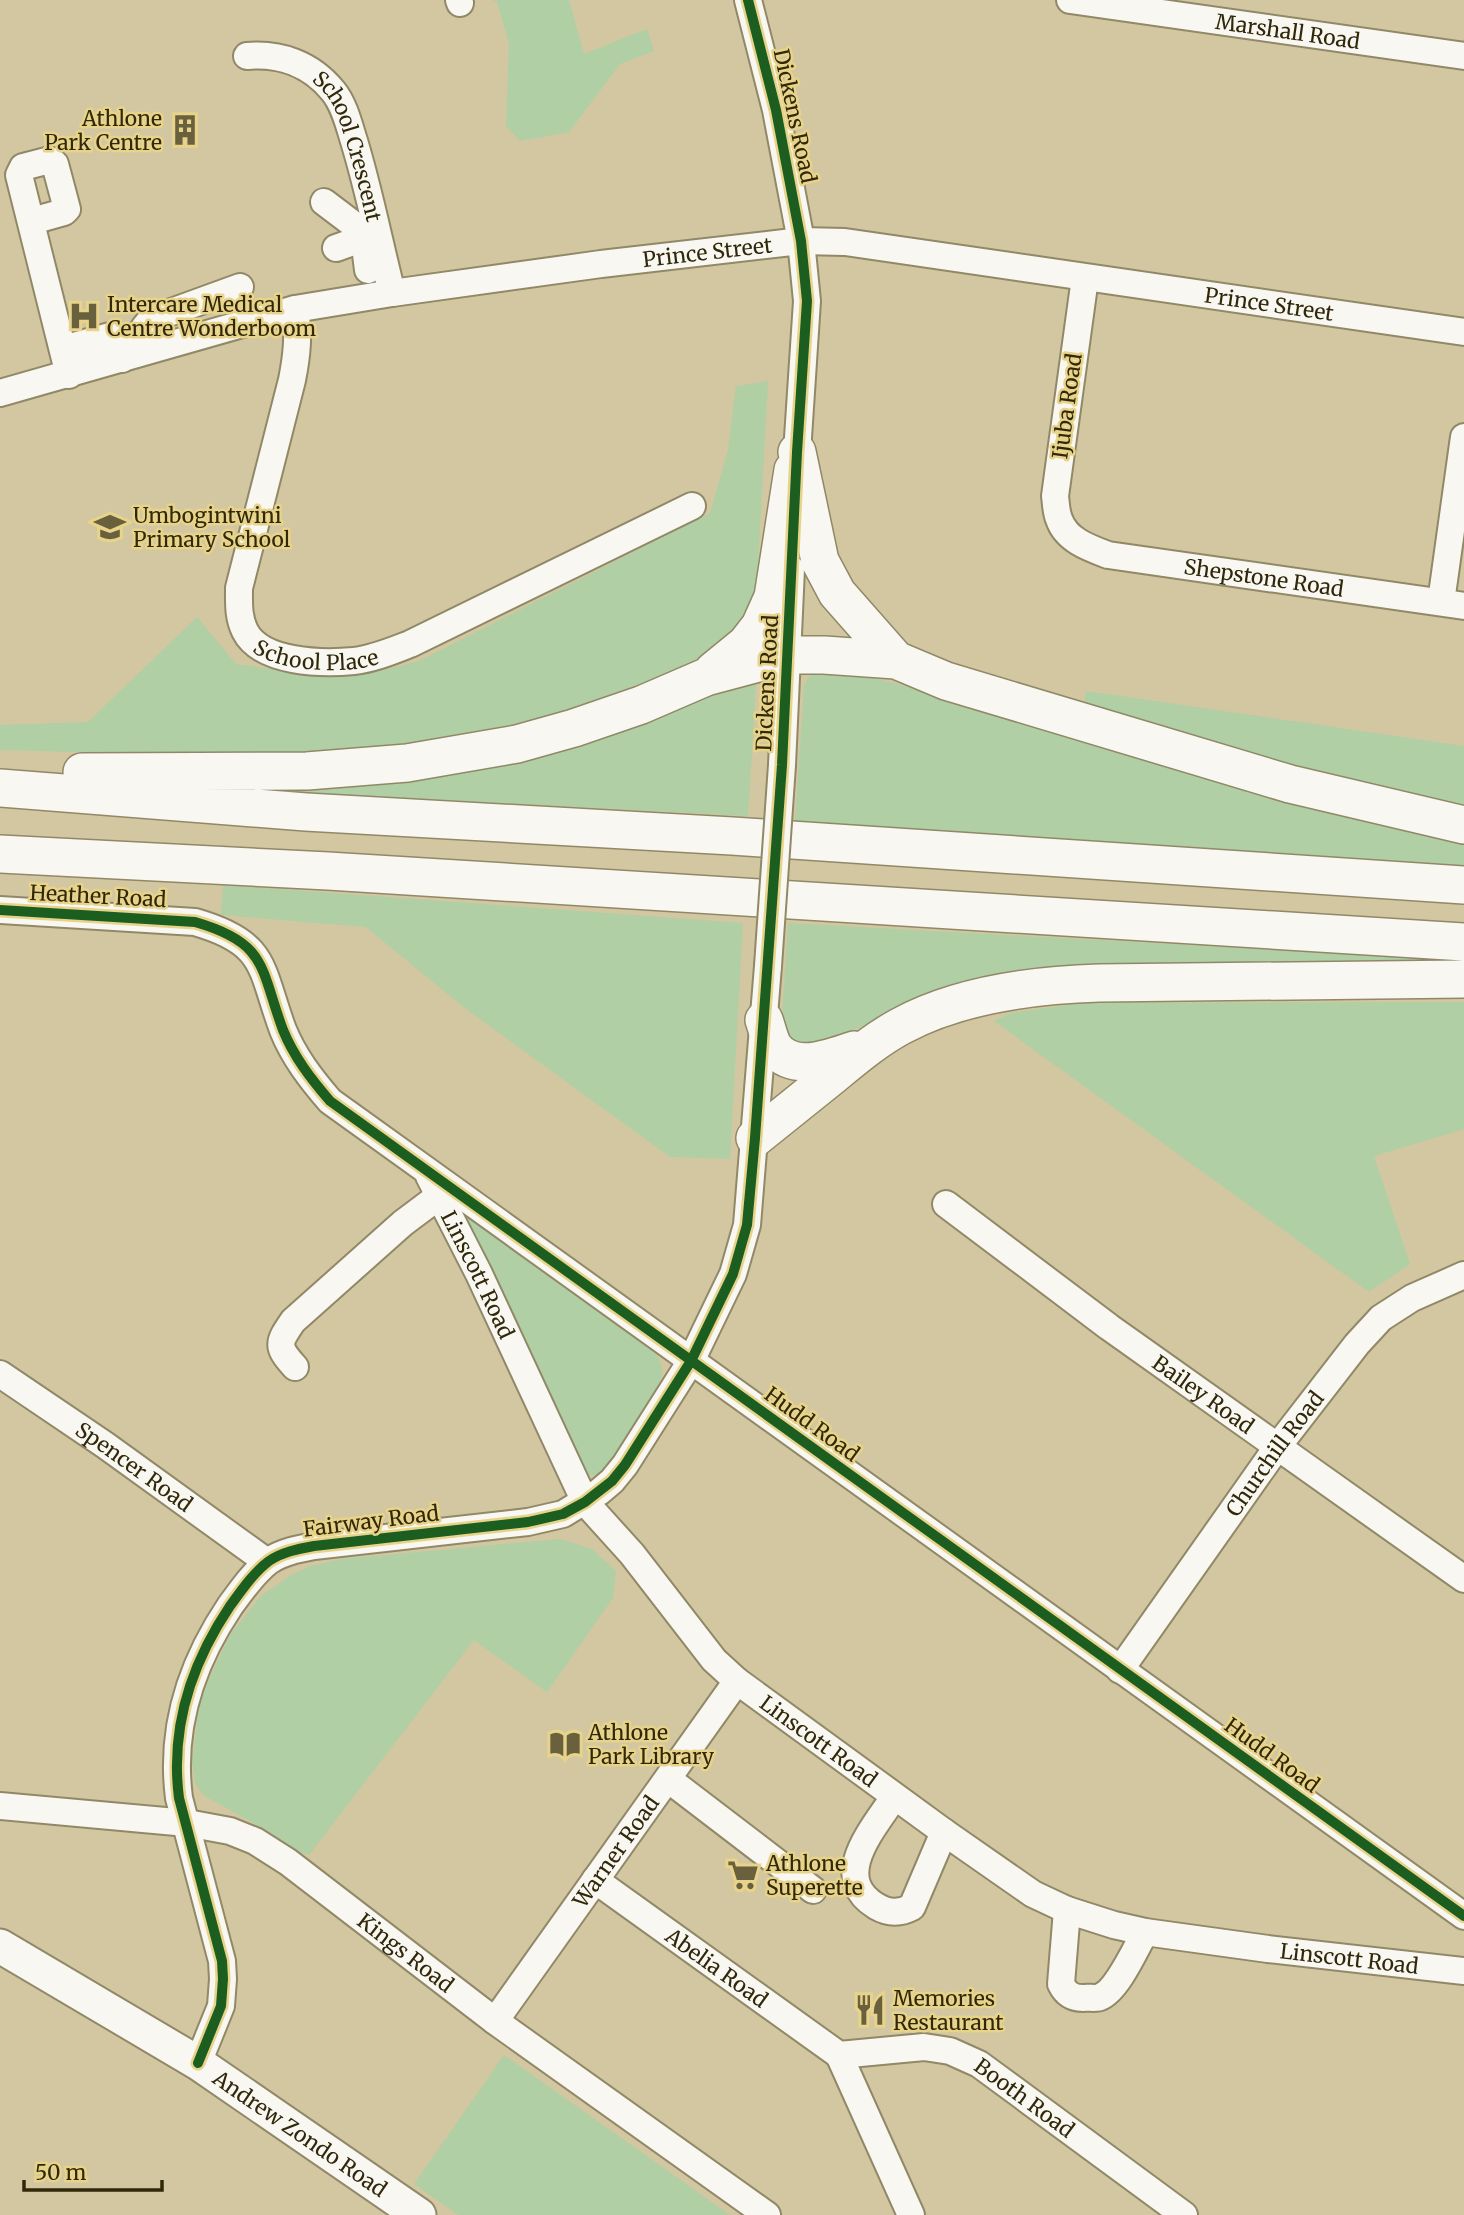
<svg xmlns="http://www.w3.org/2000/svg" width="1464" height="2215" font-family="Merriweather,serif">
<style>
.green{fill:#b0cfa4}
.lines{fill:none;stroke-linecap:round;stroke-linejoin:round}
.minor-casing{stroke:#918868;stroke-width:30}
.major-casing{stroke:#918868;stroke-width:37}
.highway-casing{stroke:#918868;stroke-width:40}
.minor{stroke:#f8f7f1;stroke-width:26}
.major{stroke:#f8f7f1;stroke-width:33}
.highway{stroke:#f8f7f1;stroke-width:37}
.minor-bridge-casing{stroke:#918868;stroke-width:30;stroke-linecap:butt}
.minor-bridge{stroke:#f8f7f1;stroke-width:26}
.cycleway-casing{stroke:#e8d38a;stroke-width:15}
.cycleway{stroke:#1b5e20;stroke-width:10}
.labels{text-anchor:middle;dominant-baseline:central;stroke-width:5;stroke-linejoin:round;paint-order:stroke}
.street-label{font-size:21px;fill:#302809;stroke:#e8d38a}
.poi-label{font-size:21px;fill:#302809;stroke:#e8d38a;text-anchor:start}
</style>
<rect width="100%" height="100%" fill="#d2c7a0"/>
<!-- green -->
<path class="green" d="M492,0H569L584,54L647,29L654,51L620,64L569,132L520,141L506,126L509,43L497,2Z
M768,381L757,582C748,619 726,647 692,664C606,697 520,730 429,743C287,762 142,753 0,750V725L88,722L197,617L236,664C305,673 352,683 421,660L710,513L728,450L736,386Z
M832,667L909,687L1029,724L1419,833L1464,843V865L795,821L804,686C810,671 818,670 832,667Z
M751,683L756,685L748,816L274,791L275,786L375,784L424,779L507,765L548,754L734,685Z
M1086,691L1464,746V812L1083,709Z
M223,885L743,923L730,1159L670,1157L462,1006L366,927L221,915Z
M788,923L1443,959L1442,966L905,1007L810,1050L781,1034Z
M1464,1002V1129L1374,1156L1410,1264L1369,1292L994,1021L1011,1013L1081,1003Z
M457,1208L656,1354C663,1364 664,1373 659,1384L606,1469C599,1476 593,1477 584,1473Z
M560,1539L592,1549L616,1571L613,1598L547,1692L474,1640L309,1855L296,1851L274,1835L203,1795L195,1783L192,1762L199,1705L206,1685L230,1635L261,1596L291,1575L310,1566L342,1559Z
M504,2055L730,2215H458L414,2184Z"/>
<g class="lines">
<defs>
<g id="minor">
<path d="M459,0L460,3"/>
<path d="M748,0L776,110L801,241L807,301L796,468"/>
<path id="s1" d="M1070,0L1464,56"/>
<path id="s2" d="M247,56C280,53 311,64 333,91C344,104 349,125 354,141C369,190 379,242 392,293"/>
<path d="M324,202L357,227L364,238"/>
<path d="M32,221L64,212L67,209L55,164L50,160L23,167L19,175L69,375"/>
<path d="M336,248L364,238L368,270"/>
<path id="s3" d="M1085,278L1055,496C1056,503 1056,512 1059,519C1066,540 1089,548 1108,555L1464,606"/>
<path id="s4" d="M295,309C299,334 297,355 292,380L239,588C239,603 238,617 245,631C261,663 322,664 354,661C373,659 392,651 410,644L692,506"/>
<path d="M63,349L110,336L116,340L122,359"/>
<path d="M136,354C138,338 140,330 152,319L240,287"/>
<path id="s5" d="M0,393L295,309L392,293L601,264L801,241L845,242L1464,332"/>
<path d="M1441,602L1464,437"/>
<path d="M782,765L791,569"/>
<path d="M0,910L195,922C268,943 260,968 283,1030C294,1057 311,1079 330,1101L1464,1916"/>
<path id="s6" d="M429,1176L479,1274L585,1502L632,1554L714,1660L737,1681L944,1832L1033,1894L1067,1910L1114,1925L1145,1932L1268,1949L1464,1971"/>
<path id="s7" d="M946,1204L1109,1327L1464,1579"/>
<path d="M295,1367C276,1346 278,1343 293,1321L403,1223L439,1196"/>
<path id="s8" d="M0,1374L105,1445L267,1562"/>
<path id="s9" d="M1120,1670L1278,1446L1357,1344L1381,1318L1412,1298L1464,1275"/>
<path d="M668,1779L813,1890"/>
<path d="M894,1797C874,1828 829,1877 876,1906C888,1913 899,1914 912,1907L944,1832"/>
<path id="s10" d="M0,1806L187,1823L230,1831L255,1841L288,1862L495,2021L767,2215"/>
<path id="s11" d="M595,1880L839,2055"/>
<path d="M1067,1910L1061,1984C1066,1994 1072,1998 1083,1998C1088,1997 1096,1999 1100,1997C1117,1991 1136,1948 1145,1932"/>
<path id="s12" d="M495,2021L737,1681"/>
<path id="s13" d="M839,2055L924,2047L950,2051L979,2064L1184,2215"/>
<path d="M839,2055L911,2215"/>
<path d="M198,2063L221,2006L223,1979L222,1961L179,1798C170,1728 191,1664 230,1606C241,1591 254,1572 269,1561C282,1552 298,1549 314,1546L528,1522L563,1514L599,1492L612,1481L625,1465L691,1361L733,1274L747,1225L768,966"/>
</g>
<g id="major">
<path id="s14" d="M0,1946L198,2063L419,2215"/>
</g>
<path id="highway" d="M797,452L820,561L837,593L896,660L946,681L1290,784L1464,825
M713,671L746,644L760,626L773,597L793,470
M82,772L307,771L407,763L517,744L574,728L641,705L706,677L788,655H824L896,660
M0,788L306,812L732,836L1464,885
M0,854L328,871L1464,942
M764,1020C767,1028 769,1038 773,1046C792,1074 829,1058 854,1050
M755,1138C781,1117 806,1097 831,1077C853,1059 875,1040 901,1026C960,994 1033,985 1099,983L1464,979"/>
</defs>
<!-- minor casing -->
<use href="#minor" class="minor-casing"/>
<!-- major casing -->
<use href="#major" class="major-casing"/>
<!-- highway casing -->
<use href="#highway" class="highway-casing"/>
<!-- minor -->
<use href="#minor" class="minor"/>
<!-- major -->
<use href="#major" class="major"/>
<!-- highway -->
<use href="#highway" class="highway"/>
<defs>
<path id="minor-bridge" d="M768,966L782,765"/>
</defs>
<!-- minor-bridge casing -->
<use href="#minor-bridge" class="minor-bridge-casing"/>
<!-- minor-bridge -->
<use href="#minor-bridge" class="minor-bridge"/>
<defs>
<path id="cycleway" d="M0,910L195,922C268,943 260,968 283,1030C294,1057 311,1079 330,1101L1464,1916
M198,2063L221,2006L223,1979L222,1961L179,1798C170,1728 191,1664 230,1606C241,1591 254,1572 269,1561C282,1552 298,1549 314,1546L528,1522L563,1514L585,1502L612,1481L625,1465L691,1361L733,1274L747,1225L755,1138L782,765L797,452L807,301L801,241L776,110L748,0"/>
</defs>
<!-- cycleway casing -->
<use href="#cycleway" class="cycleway-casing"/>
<!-- cycleway -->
<use href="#cycleway" class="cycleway"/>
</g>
<!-- icons -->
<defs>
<symbol id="building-bare" viewBox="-9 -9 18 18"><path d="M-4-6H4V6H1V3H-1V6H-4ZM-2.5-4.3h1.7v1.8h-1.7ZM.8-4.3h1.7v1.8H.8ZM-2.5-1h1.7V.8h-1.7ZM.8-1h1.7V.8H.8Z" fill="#69603e" stroke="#e8d38a" stroke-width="2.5" paint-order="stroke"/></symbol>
<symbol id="hospital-bare" viewBox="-9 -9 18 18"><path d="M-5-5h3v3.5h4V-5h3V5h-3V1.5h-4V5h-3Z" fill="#69603e" stroke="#e8d38a" stroke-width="2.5" paint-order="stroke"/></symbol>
<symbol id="school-bare" viewBox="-9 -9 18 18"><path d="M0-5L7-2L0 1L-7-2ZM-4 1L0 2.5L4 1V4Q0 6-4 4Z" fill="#69603e" stroke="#e8d38a" stroke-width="2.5" paint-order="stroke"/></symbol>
<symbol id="library-bare" viewBox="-9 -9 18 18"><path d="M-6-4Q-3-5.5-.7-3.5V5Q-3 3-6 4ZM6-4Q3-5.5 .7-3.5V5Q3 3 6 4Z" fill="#69603e" stroke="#e8d38a" stroke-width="2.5" paint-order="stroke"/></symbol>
<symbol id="supermarket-bare" viewBox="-9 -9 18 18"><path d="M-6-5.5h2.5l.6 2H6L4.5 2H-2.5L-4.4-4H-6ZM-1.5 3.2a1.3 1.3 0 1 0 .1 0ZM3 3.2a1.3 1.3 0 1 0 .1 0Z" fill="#69603e" stroke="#e8d38a" stroke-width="2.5" paint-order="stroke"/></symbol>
<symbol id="restaurant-bare" viewBox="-9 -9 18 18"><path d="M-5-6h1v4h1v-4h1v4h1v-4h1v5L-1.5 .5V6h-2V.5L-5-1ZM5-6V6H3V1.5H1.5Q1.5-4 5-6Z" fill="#69603e" stroke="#e8d38a" stroke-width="2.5" paint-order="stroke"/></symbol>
</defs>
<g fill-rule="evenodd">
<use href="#building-bare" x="163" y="108" width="44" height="44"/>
<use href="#hospital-bare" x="62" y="294" width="44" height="44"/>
<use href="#school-bare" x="88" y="505" width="44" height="44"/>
<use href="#library-bare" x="543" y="1722" width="44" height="44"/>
<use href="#supermarket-bare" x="721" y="1853" width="44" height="44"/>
<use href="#restaurant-bare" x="848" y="1988" width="44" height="44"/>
</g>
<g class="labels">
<!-- street labels -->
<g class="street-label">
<text stroke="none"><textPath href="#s1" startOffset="220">Marshall Road</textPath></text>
<text transform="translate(795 116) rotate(78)">Dickens Road</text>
<text stroke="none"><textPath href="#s2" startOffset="154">School Crescent</textPath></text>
<text stroke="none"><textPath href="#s5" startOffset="723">Prince Street</textPath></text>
<text stroke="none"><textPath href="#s5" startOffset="1290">Prince Street</textPath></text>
<text transform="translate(1067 406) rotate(-82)">Ijuba Road</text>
<text stroke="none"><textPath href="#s3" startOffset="464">Shepstone Road</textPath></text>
<text stroke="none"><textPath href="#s4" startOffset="410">School Place</textPath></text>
<text transform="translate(767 683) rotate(-87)">Dickens Road</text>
<text transform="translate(98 896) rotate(3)">Heather Road</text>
<text stroke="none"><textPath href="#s6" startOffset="110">Linscott Road</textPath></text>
<text stroke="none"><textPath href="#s7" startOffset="320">Bailey Road</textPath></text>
<text transform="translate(812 1424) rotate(36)">Hudd Road</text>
<text stroke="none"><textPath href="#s9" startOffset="266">Churchill Road</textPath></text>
<text stroke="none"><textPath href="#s8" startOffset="163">Spencer Road</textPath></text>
<text transform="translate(371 1521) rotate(-7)">Fairway Road</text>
<text stroke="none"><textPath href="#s6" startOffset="698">Linscott Road</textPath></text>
<text transform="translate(1272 1755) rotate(36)">Hudd Road</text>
<text stroke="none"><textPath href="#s12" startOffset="208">Warner Road</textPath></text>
<text stroke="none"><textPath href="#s10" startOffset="446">Kings Road</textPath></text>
<text stroke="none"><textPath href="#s6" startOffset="1286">Linscott Road</textPath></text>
<text stroke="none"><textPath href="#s11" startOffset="150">Abelia Road</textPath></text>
<text stroke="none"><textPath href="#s13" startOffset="200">Booth Road</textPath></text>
<text stroke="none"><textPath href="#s14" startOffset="354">Andrew Zondo Road</textPath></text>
</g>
<!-- poi labels -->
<g class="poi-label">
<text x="162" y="118" text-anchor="end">Athlone<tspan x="162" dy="24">Park Centre</tspan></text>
<text x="107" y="304">Intercare Medical<tspan x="107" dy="24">Centre Wonderboom</tspan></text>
<text x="133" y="515">Umbogintwini<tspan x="133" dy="24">Primary School</tspan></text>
<text x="588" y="1732">Athlone<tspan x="588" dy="24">Park Library</tspan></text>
<text x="766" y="1863">Athlone<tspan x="766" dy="24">Superette</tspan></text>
<text x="893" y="1998">Memories<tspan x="893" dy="24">Restaurant</tspan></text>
</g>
</g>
<!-- scale -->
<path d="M24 2180v10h138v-10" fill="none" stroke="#302809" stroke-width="3.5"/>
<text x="35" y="2180" font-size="21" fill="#302809" stroke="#e8d38a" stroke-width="5" paint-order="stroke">50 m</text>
</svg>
